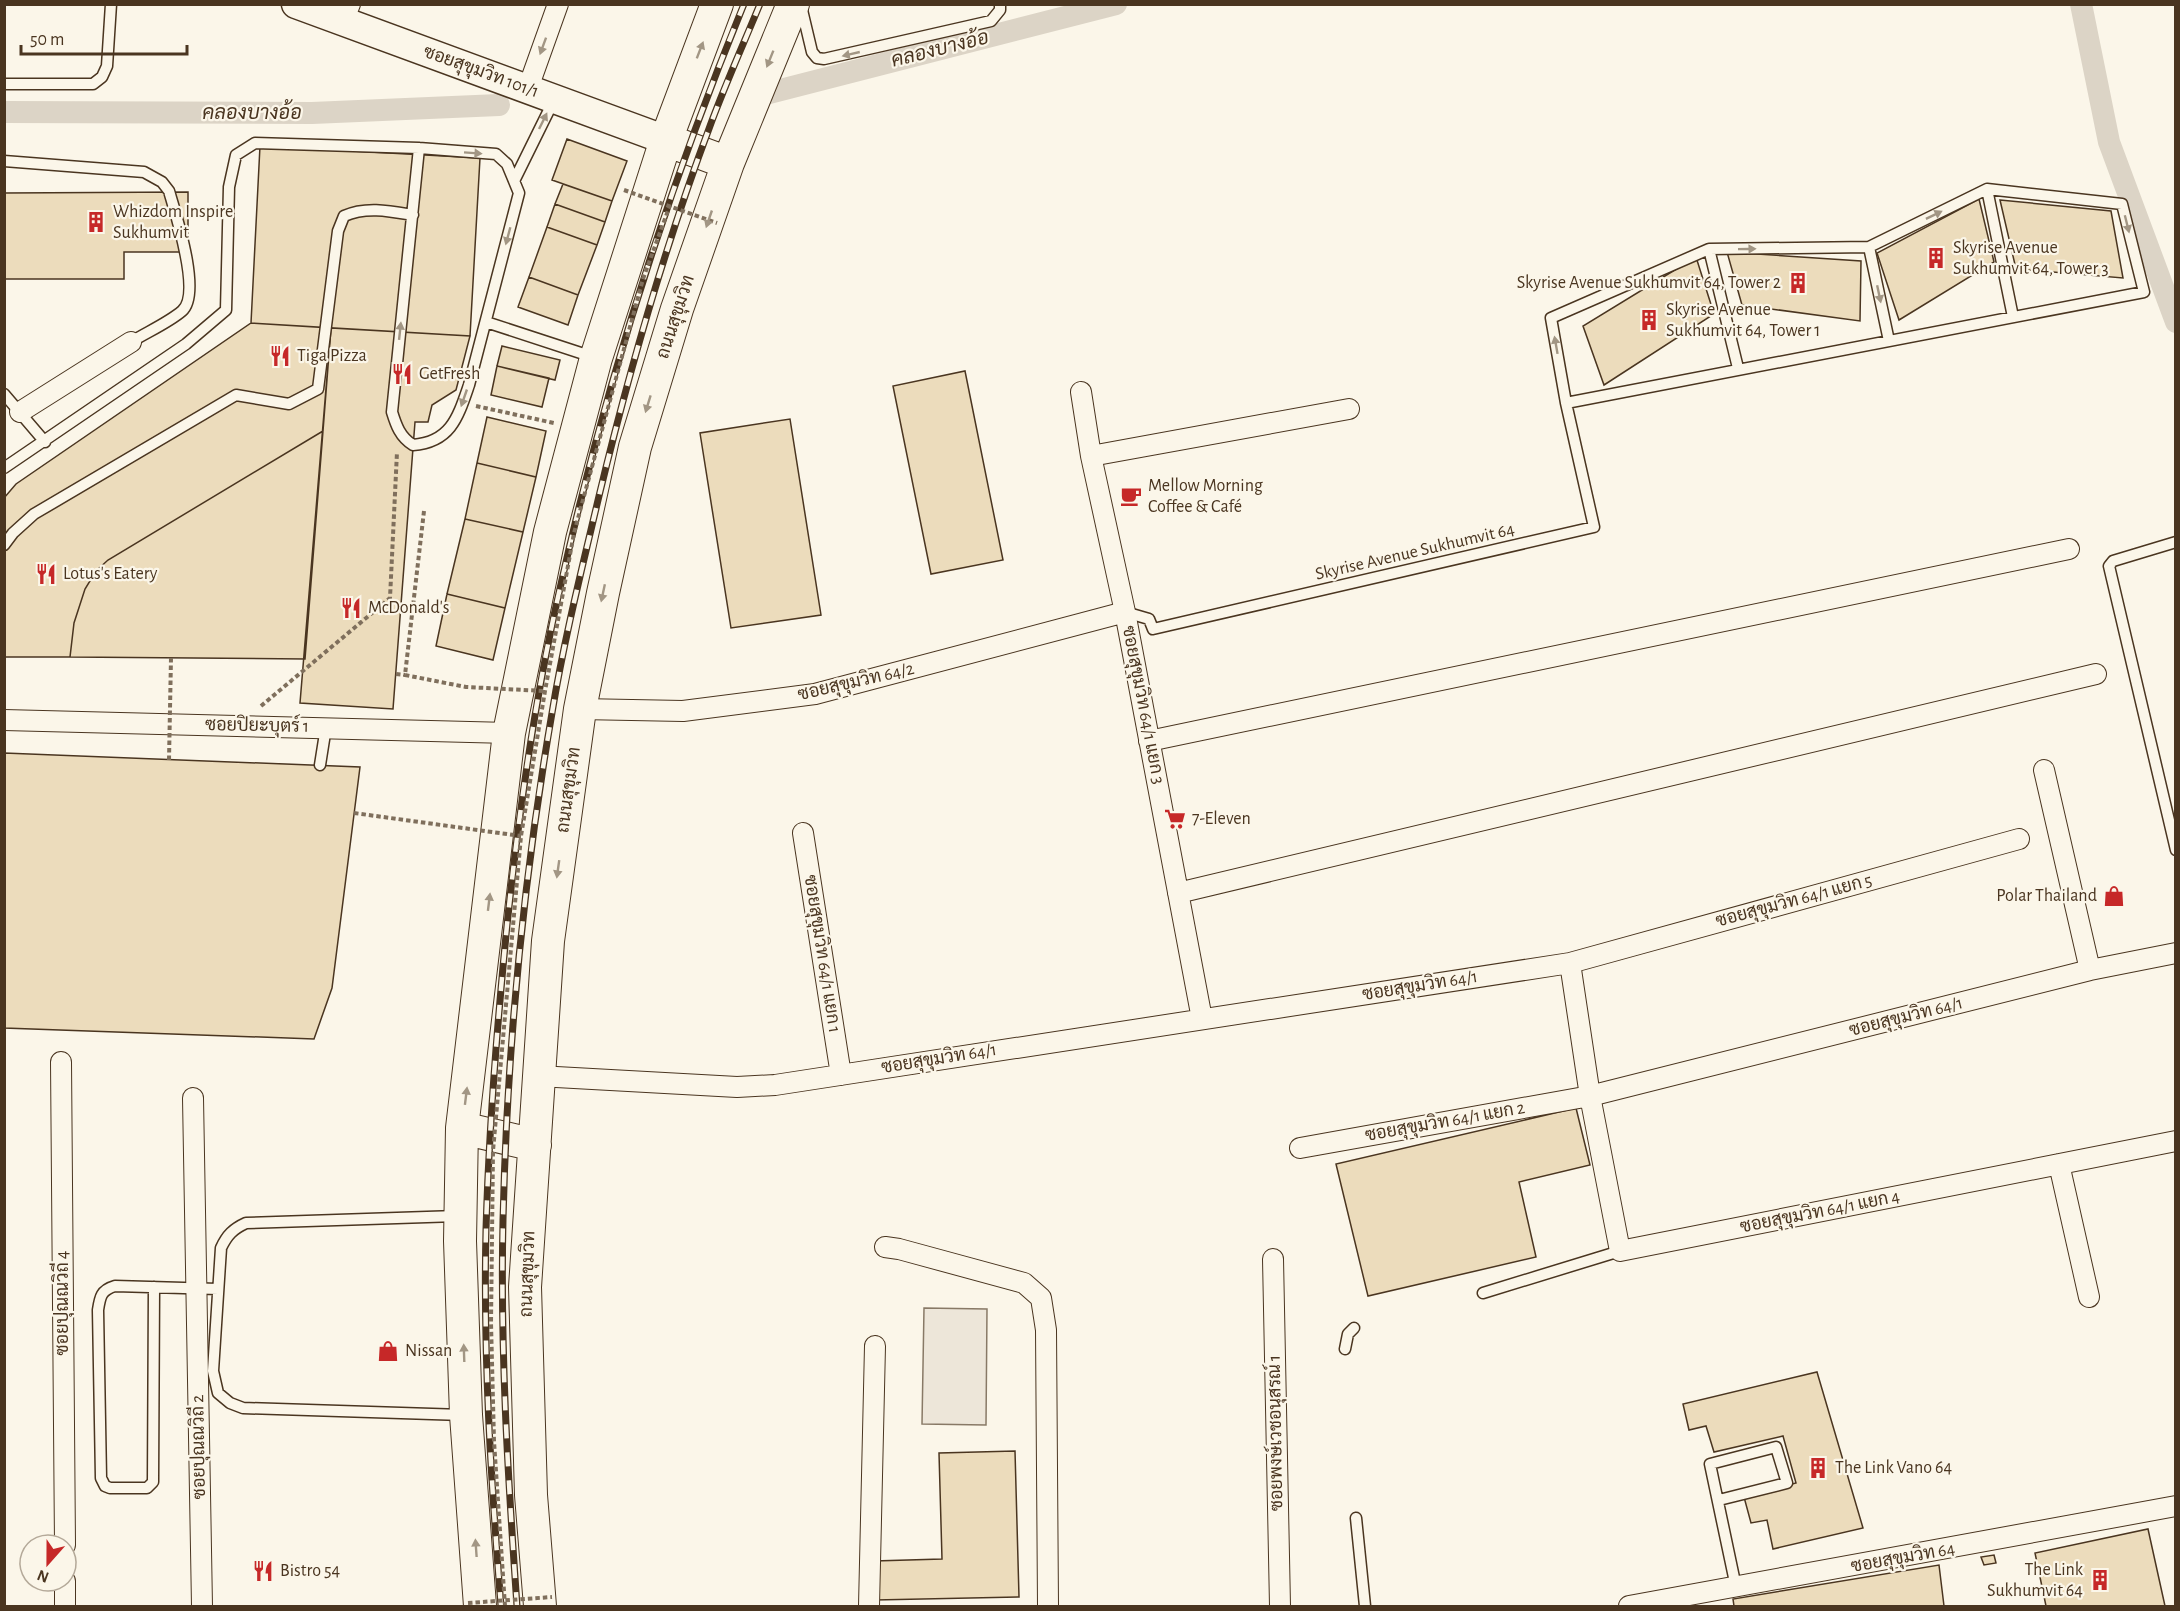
<svg xmlns="http://www.w3.org/2000/svg" width="2180" height="1611" font-family="'Alegreya Sans',Sarabun,sans-serif">
<style>
.grass{fill:#ede6d9;stroke:#887966;stroke-width:1.5}
.lines{fill:none;stroke-linecap:round;stroke-linejoin:round}
.canal{stroke:#dcd4c6;stroke-width:22}
.building{fill:#ecdcbc;stroke:#4a3520;stroke-width:1.5}
.lane-casing{stroke:#4a3520;stroke-width:13}
.street-casing{stroke:#4a3520;stroke-width:22}
.secondary-casing{stroke:#4a3520;stroke-width:31}
.primary-casing{stroke:#4a3520;stroke-width:34}
.path{stroke:#7f6f5c;stroke-width:4;stroke-dasharray:4.5 3;stroke-linecap:butt}
.lane{stroke:#fbf6e9;stroke-width:10}
.street{stroke:#fbf6e9;stroke-width:20}
.secondary{stroke:#fbf6e9;stroke-width:28}
.primary{stroke:#fbf6e9;stroke-width:32}
.rail-casing{stroke:#4a3520;stroke-width:7}
.rail{stroke:#fbf6e9;stroke-width:4.5;stroke-dasharray:14;stroke-linecap:butt}
.path-bridge{stroke:#7f6f5c;stroke-width:4;stroke-dasharray:4.5 3;stroke-linecap:butt}
.oneway{fill:#a29684}
.labels{text-anchor:middle;dominant-baseline:central;stroke-width:4.5;stroke-linejoin:round;paint-order:stroke}
.street-label{font-size:18px;fill:#4a3520;stroke:#fbf6e9}
.poi-label{font-size:18px;fill:#4a3520;stroke:#fbf6e9;text-anchor:start}
.water-label{font-size:20px;font-style:italic;fill:#4a3520;stroke:#fbf6e9}
</style>
<rect width="100%" height="100%" fill="#fbf6e9"/>
<!-- grass -->
<path class="grass" d="M924,1308L987,1309L986,1425L922,1424Z"/>
<g class="lines">
<!-- canal -->
<path class="canal" d="M2081,4L2109,142L2176,322
M765,94L1116,4
M4,112L312,113L499,105"/>
</g>
<!-- building -->
<path class="building" d="M567,139L627,161L612,201L552,180Z
M260,146L480,158L470,336L251,323Z
M563,184L612,201L605,222L555,204Z
M188,192V252H124V279H4V193Z
M1979,199L1994,262L1899,320L1877,253Z
M2000,200L2111,211L2123,278L2016,269Z
M555,204L605,222L597,245L547,227Z
M547,227L597,245L578,295L529,277Z
M1727,252L1861,261L1860,321L1742,305Z
M1696,257L1714,314L1604,385L1583,326Z
M529,277L578,295L568,325L518,307Z
M251,323L331,328L323,431L108,560L96,571L85,589L74,623L70,657H4V498L16,484Z
M331,328L470,336L456,390L432,405L428,422H415L393,709L300,703Z
M502,346L560,360L555,380L497,366Z
M497,366L549,378L542,407L491,395Z
M965,371L1003,560L931,574L893,386Z
M487,417L546,431L536,477L477,463Z
M790,419L821,615L731,628L700,433Z
M323,431L305,659L70,657L74,623L85,589L96,571L108,560Z
M477,463L536,477L523,532L465,519Z
M465,519L523,532L505,608L447,594Z
M447,594L505,608L493,660L436,646Z
M4,753L360,767L332,988L314,1039L4,1028Z
M1576,1108L1590,1165L1519,1182L1536,1257L1368,1296L1336,1164Z
M1817,1372L1863,1528L1773,1549L1767,1520L1751,1523L1744,1497L1796,1483L1783,1436L1714,1452L1706,1426L1689,1430L1683,1404Z
M1015,1451L1019,1597L875,1600L874,1561L942,1559L939,1453Z
M2148,1529L2165,1606H2046L2035,1553Z
M1994,1555L1996,1563L1984,1565L1981,1557Z
M1939,1565L1944,1606H1734L1733,1599Z"/>
<g class="lines">
<defs>
<path id="lane" d="M803,4L802,10L812,52L817,58L824,59L991,21L1000,10V4
M4,84H93L102,77L107,66L111,4
M4,161L144,172L162,182L169,191C176,215 202,294 182,311C168,323 147,332 131,342
M515,179L554,100
M1987,189L2013,317
M1869,247L1889,341
M1709,249L1738,368
M486,322L593,357
M4,394L45,442
M4,468L186,344L226,310L229,187L236,155L255,143L419,148L496,154L507,164L519,193L469,385C458,417 451,442 413,445C400,437 396,425 392,412L419,148
M2176,542L2113,561L2109,566L2176,850
M4,545L13,533L34,514L236,395L289,404L318,389L338,231L344,216C366,206 390,211 413,215
M1125,612L1149,619L1153,629L1594,527L1566,403L1551,318L1709,249L1869,247L1987,189L2122,204L2144,292L1566,403
M320,765L326,727
M457,1216L246,1223C233,1229 227,1235 221,1248L213,1371L218,1393L230,1403L243,1408L463,1415
M154,1287L153,1482L147,1488H110L105,1486L101,1478L98,1310C100,1297 101,1290 115,1286L218,1289
M1483,1293L1620,1251
M1345,1349L1348,1334L1354,1328
M1719,1500L1787,1483L1776,1447L1710,1464L1736,1587
M1356,1518L1365,1606"/>
<path id="street" d="M343,22L350,4
M528,88L558,4
M1081,392L1091,456L1125,612L1202,1019
M20,412L131,342
M1091,456L1349,409
M580,709L683,711L815,694L1125,612
M4,720L509,733
M1149,741L2069,549
M2044,770L2090,970
M803,833L841,1075
M1178,893L2096,674
M1570,963L2019,839
M61,1062L65,1545
M538,1076L737,1087L775,1085L1570,963L1590,1096L1620,1251L2176,1141
M193,1098L202,1606
M1300,1148L1590,1096L2090,970L2176,953
M2059,1164L2089,1297
M885,1247L899,1249L1024,1283L1041,1298L1046,1330L1048,1606
M1273,1259L1280,1606
M65,1581V1606
M869,1606L875,1346
M1629,1606L2176,1506"/>
<path id="secondary" d="M296,4L666,140"/>
<path id="primary" d="M666,140L728,163
M462,1128L535,1145
M480,1606L466,1415L460,1241L462,1128L509,733L550,532L596,358L666,140L717,4
M540,1606L531,1495L525,1287L548,941L580,709L603,593L635,447L677,309L728,163L793,4"/>
</defs>
<!-- lane casing -->
<use href="#lane" class="lane-casing"/>
<!-- street casing -->
<use href="#street" class="street-casing"/>
<!-- secondary casing -->
<use href="#secondary" class="secondary-casing"/>
<!-- primary casing -->
<use href="#primary" class="primary-casing"/>
<!-- path -->
<path class="path" d="M476,406L554,423
M396,674L405,675
M261,706L390,598L397,452"/>
<!-- lane -->
<use href="#lane" class="lane"/>
<!-- street -->
<use href="#street" class="street"/>
<!-- secondary -->
<use href="#secondary" class="secondary"/>
<!-- primary -->
<use href="#primary" class="primary"/>
<defs>
<path id="rail" d="M501,1606C491,1481 483,1354 486,1229C489,1127 497,1026 507,925C519,811 535,696 561,584C605,386 667,192 744,4
M517,1606C508,1478 500,1349 503,1220C507,1051 523,881 552,713C564,640 582,568 599,496C629,371 665,246 710,126C725,85 743,45 760,4"/>
</defs>
<!-- rail casing -->
<use href="#rail" class="rail-casing"/>
<!-- rail -->
<use href="#rail" class="rail"/>
<!-- path-bridge -->
<path class="path-bridge" d="M624,190L717,223
M424,511L405,675L466,687L545,691
M169,760L171,658
M354,813L521,836
M468,1603L552,1597
M505,1606L494,1441L491,1323L493,1151L521,836L545,691L574,533L643,279L670,205"/>
</g>
<!-- one-way arrows -->
<defs><path id="oneway-solid" d="M-6-.8H1V-3.2L6.5 0L1 3.2V.8H-6Z" transform="scale(1.5)"/></defs>
<g class="oneway">
<use href="#oneway-solid" transform="translate(543 46) rotate(110)"/>
<use href="#oneway-solid" transform="translate(700 50) rotate(-69)"/>
<use href="#oneway-solid" transform="translate(851 54) rotate(167)"/>
<use href="#oneway-solid" transform="translate(770 59) rotate(112)"/>
<use href="#oneway-solid" transform="translate(543 121) rotate(-64)"/>
<use href="#oneway-solid" transform="translate(473 153) rotate(4)"/>
<use href="#oneway-solid" transform="translate(1934 215) rotate(-26)"/>
<use href="#oneway-solid" transform="translate(709 219) rotate(109)"/>
<use href="#oneway-solid" transform="translate(2127 224) rotate(76)"/>
<use href="#oneway-solid" transform="translate(508 236) rotate(105)"/>
<use href="#oneway-solid" transform="translate(1747 249) rotate(-1)"/>
<use href="#oneway-solid" transform="translate(1879 294) rotate(78)"/>
<use href="#oneway-solid" transform="translate(400 331) rotate(-84)"/>
<use href="#oneway-solid" transform="translate(1556 345) rotate(-100)"/>
<use href="#oneway-solid" transform="translate(464 398) rotate(109)"/>
<use href="#oneway-solid" transform="translate(648 404) rotate(107)"/>
<use href="#oneway-solid" transform="translate(603 593) rotate(102)"/>
<use href="#oneway-solid" transform="translate(558 869) rotate(98)"/>
<use href="#oneway-solid" transform="translate(489 902) rotate(-83)"/>
<use href="#oneway-solid" transform="translate(466 1096) rotate(-83)"/>
<use href="#oneway-solid" transform="translate(464 1353) rotate(-92)"/>
<use href="#oneway-solid" transform="translate(476 1548) rotate(-94)"/>
</g>
<!-- icons -->
<defs>
<symbol id="building-bare" viewBox="-9 -9 18 18"><path d="M-4-6H4V6H1V3H-1V6H-4ZM-2.5-4.3h1.7v1.8h-1.7ZM.8-4.3h1.7v1.8H.8ZM-2.5-1h1.7V.8h-1.7ZM.8-1h1.7V.8H.8Z" fill="#c62828" stroke="#fbf6e9" stroke-width="2.5" paint-order="stroke"/></symbol>
<symbol id="restaurant-bare" viewBox="-9 -9 18 18"><path d="M-5-6h1v4h1v-4h1v4h1v-4h1v5L-1.5 .5V6h-2V.5L-5-1ZM5-6V6H3V1.5H1.5Q1.5-4 5-6Z" fill="#c62828" stroke="#fbf6e9" stroke-width="2.5" paint-order="stroke"/></symbol>
<symbol id="cafe-bare" viewBox="-9 -9 18 18"><path d="M-5.5-4.5H6V0H3Q3 3.5 0 3.5H-2.5Q-5.5 3.5-5.5 0ZM3-3.2v2h1.7v-2ZM-6 4.5H4V6H-6Z" fill="#c62828" stroke="#fbf6e9" stroke-width="2.5" paint-order="stroke"/></symbol>
<symbol id="supermarket-bare" viewBox="-9 -9 18 18"><path d="M-6-5.5h2.5l.6 2H6L4.5 2H-2.5L-4.4-4H-6ZM-1.5 3.2a1.3 1.3 0 1 0 .1 0ZM3 3.2a1.3 1.3 0 1 0 .1 0Z" fill="#c62828" stroke="#fbf6e9" stroke-width="2.5" paint-order="stroke"/></symbol>
<symbol id="shop-bare" viewBox="-9 -9 18 18"><path d="M-5-2.5h2.3a2.7 3.5 0 0 1 5.4 0H5L5.5 6h-11ZM-1.5-2.5h3a1.5 2.3 0 0 0-3 0Z" fill="#c62828" stroke="#fbf6e9" stroke-width="2.5" paint-order="stroke"/></symbol>
</defs>
<g fill-rule="evenodd">
<use href="#building-bare" x="81" y="207" width="30" height="30"/>
<use href="#building-bare" x="1921" y="243" width="30" height="30"/>
<use href="#building-bare" x="1783" y="268" width="30" height="30"/>
<use href="#building-bare" x="1634" y="305" width="30" height="30"/>
<use href="#restaurant-bare" x="265" y="341" width="30" height="30"/>
<use href="#restaurant-bare" x="387" y="359" width="30" height="30"/>
<use href="#cafe-bare" x="1116" y="481" width="30" height="30"/>
<use href="#restaurant-bare" x="31" y="559" width="30" height="30"/>
<use href="#restaurant-bare" x="336" y="593" width="30" height="30"/>
<use href="#supermarket-bare" x="1160" y="804" width="30" height="30"/>
<use href="#shop-bare" x="2099" y="881" width="30" height="30"/>
<use href="#shop-bare" x="373" y="1336" width="30" height="30"/>
<use href="#building-bare" x="1803" y="1453" width="30" height="30"/>
<use href="#restaurant-bare" x="248" y="1556" width="30" height="30"/>
<use href="#building-bare" x="2085" y="1565" width="30" height="30"/>
</g>
<g class="labels">
<!-- street labels -->
<g class="street-label">
<text transform="translate(481 72) rotate(20)">ซอยสุขุมวิท 101/1</text>
<text transform="translate(676 317) rotate(-72)">ถนนสุขุมวิท</text>
<text transform="translate(1415 552) rotate(-13)">Skyrise Avenue Sukhumvit 64</text>
<text transform="translate(856 682) rotate(-13)">ซอยสุขุมวิท 64/2</text>
<text transform="translate(1143 705) rotate(79)">ซอยสุขุมวิท 64/1 แยก 3</text>
<text transform="translate(257 726) rotate(1)">ซอยปิยะบุตร์ 1</text>
<text transform="translate(569 790) rotate(-82)">ถนนสุขุมวิท</text>
<text transform="translate(1794 901) rotate(-15)">ซอยสุขุมวิท 64/1 แยก 5</text>
<text transform="translate(822 954) rotate(81)">ซอยสุขุมวิท 64/1 แยก 1</text>
<text transform="translate(1420 986) rotate(-9)">ซอยสุขุมวิท 64/1</text>
<text transform="translate(1906 1017) rotate(-14)">ซอยสุขุมวิท 64/1</text>
<text transform="translate(939 1059) rotate(-9)">ซอยสุขุมวิท 64/1</text>
<text transform="translate(1445 1122) rotate(-10)">ซอยสุขุมวิท 64/1 แยก 2</text>
<text transform="translate(1820 1212) rotate(-11)">ซอยสุขุมวิท 64/1 แยก 4</text>
<text transform="translate(528 1274) rotate(-88)">ถนนสุขุมวิท</text>
<text transform="translate(63 1303) rotate(-90)">ซอยปุณณวิถี 4</text>
<text transform="translate(1276 1433) rotate(-91)">ซอยพงษ์เวชอนุสรณ์ 1</text>
<text transform="translate(199 1447) rotate(-91)">ซอยปุณณวิถี 2</text>
<text transform="translate(1903 1558) rotate(-10)">ซอยสุขุมวิท 64</text>
</g>
<!-- poi labels -->
<g class="poi-label">
<text x="113" y="212">Whizdom Inspire<tspan x="113" dy="21">Sukhumvit</tspan></text>
<text x="1953" y="248">Skyrise Avenue<tspan x="1953" dy="21">Sukhumvit 64, Tower 3</tspan></text>
<text x="1781" y="283" text-anchor="end">Skyrise Avenue Sukhumvit 64, Tower 2</text>
<text x="1666" y="310">Skyrise Avenue<tspan x="1666" dy="21">Sukhumvit 64, Tower 1</tspan></text>
<text x="297" y="356">Tiga Pizza</text>
<text x="419" y="374">GetFresh</text>
<text x="1148" y="486">Mellow Morning<tspan x="1148" dy="21">Coffee &amp; Café</tspan></text>
<text x="63" y="574">Lotus's Eatery</text>
<text x="368" y="608">McDonald's</text>
<text x="1192" y="819">7-Eleven</text>
<text x="2097" y="896" text-anchor="end">Polar Thailand</text>
<text x="405" y="1351">Nissan</text>
<text x="1835" y="1468">The Link Vano 64</text>
<text x="2083" y="1570" text-anchor="end">The Link<tspan x="2083" dy="21">Sukhumvit 64</tspan></text>
<text x="280" y="1571">Bistro 54</text>
</g>
<!-- water labels -->
<g class="water-label">
<text transform="translate(940 49) rotate(-14)">คลองบางอ้อ</text>
<text x="252" y="113">คลองบางอ้อ</text>
</g>
</g>
<!-- border -->
<rect width="2180" height="1611" fill="none" stroke="#4a3520" stroke-width="12"/>
<!-- north arrow -->
<g transform="translate(48 1563) rotate(201)"><circle r="28" fill="#fbf6e9" stroke="#b4a999" stroke-width="1.5"/>
<path d="M0-4.5L10 22L0 15L-10 22Z" fill="#c62828"/>
<text y="-9" font-size="16" font-weight="bold" text-anchor="middle" fill="#4a3520">N</text>
</g>
<!-- scale -->
<path d="M21 45v9h166v-9" fill="none" stroke="#4a3520" stroke-width="3"/>
<text x="30" y="45" font-size="18" fill="#4a3520" stroke="#fbf6e9" stroke-width="4.5" paint-order="stroke">50 m</text>
</svg>
